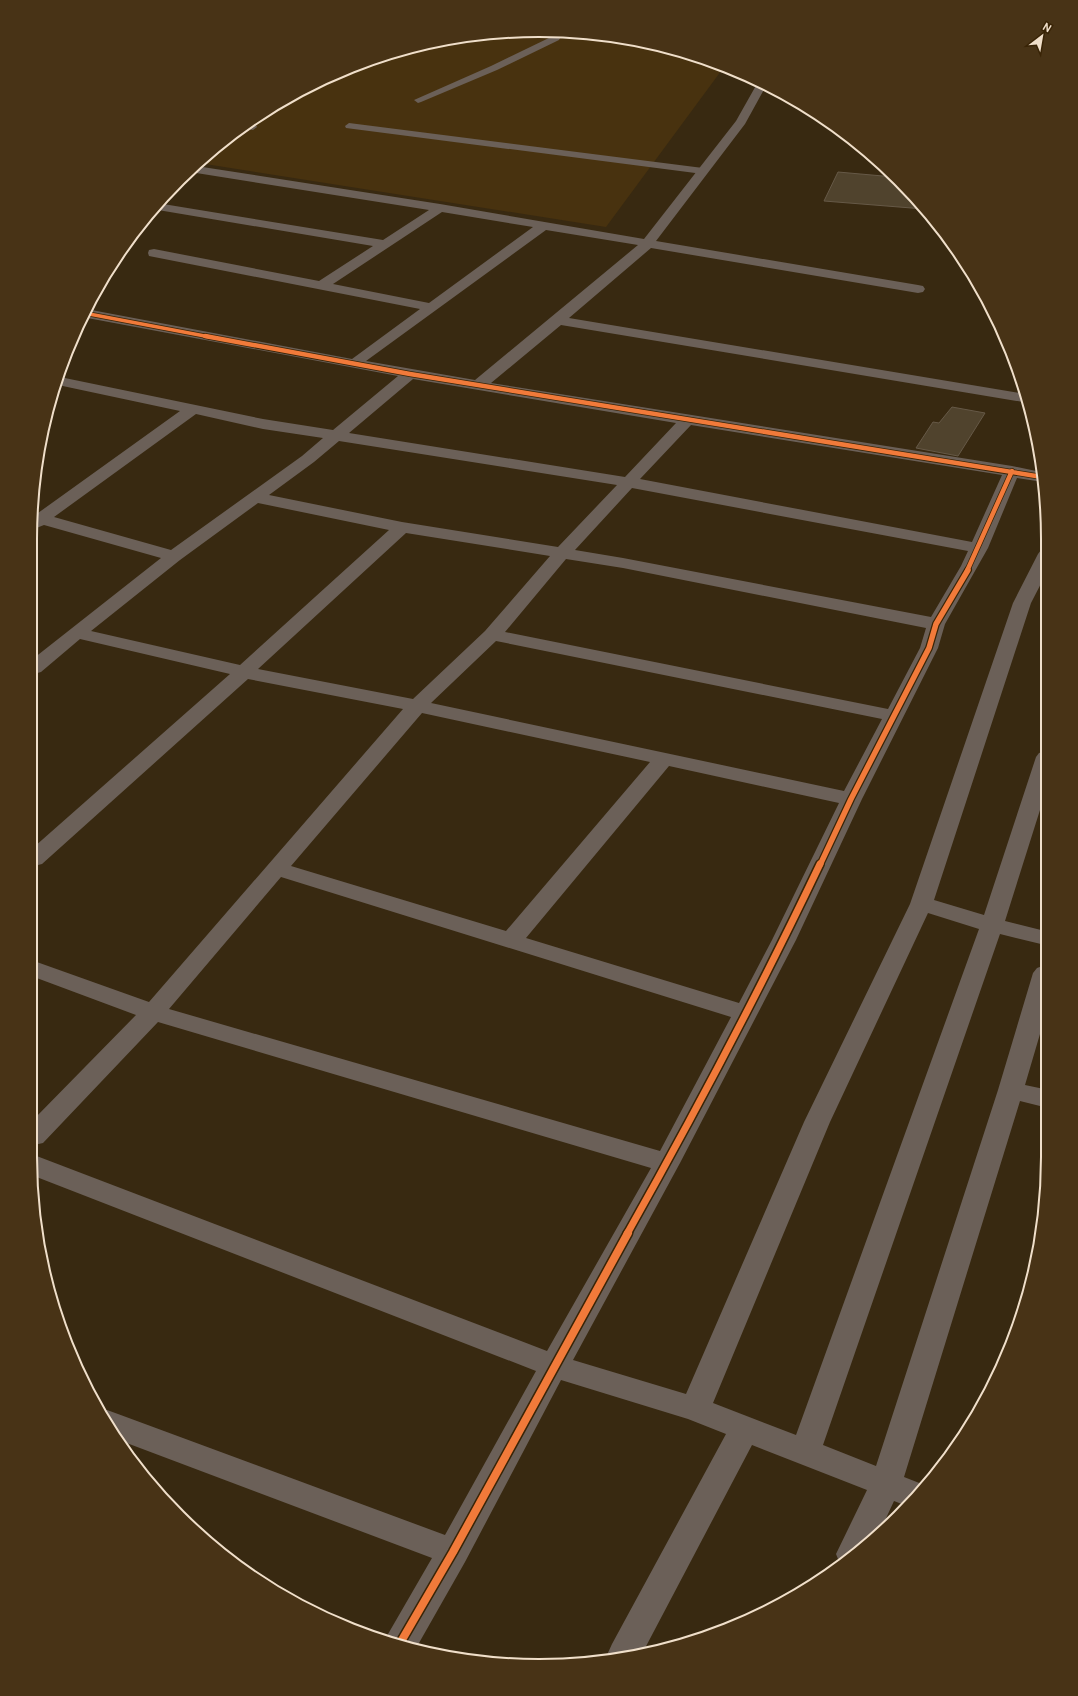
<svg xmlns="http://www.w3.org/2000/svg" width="1078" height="1696" font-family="Overpass,sans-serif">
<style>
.built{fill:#48320f}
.building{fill:#50432d;stroke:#665947}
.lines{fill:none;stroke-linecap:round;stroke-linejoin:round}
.service{fill:#6b6058;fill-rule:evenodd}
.minor{fill:#6b6058;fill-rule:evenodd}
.cycleway-far4-casing{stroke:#392406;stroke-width:5}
.cycleway-far3-casing{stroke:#392406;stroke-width:6}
.cycleway-far2-casing{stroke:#392406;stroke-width:8}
.cycleway-far1-casing{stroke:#392406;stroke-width:10}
.cycleway-casing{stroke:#392406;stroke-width:11}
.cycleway-far4{stroke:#f17a3a;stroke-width:3.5}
.cycleway-far3{stroke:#f17a3a;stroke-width:4.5}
.cycleway-far2{stroke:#f17a3a;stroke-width:5.5}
.cycleway-far1{stroke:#f17a3a;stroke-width:7}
.cycleway{stroke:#f17a3a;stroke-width:8}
.rim{fill:none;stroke:#f0dfca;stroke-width:2}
</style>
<rect width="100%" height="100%" fill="#382911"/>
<!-- built -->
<path class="built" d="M505,31L605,34L702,57L724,67L606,227L199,163L229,135L314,83L407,47Z"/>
<!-- building -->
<path class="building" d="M838,172L894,177L924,209L824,201Z
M952,407L985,413L958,456L916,448L933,422L939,423Z"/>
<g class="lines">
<!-- service -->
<path class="service" d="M555,33H563L559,40L497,70L421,102L418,103L414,100L491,66L553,36Z
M349,123L703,168L708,171L703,174L346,128L345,126Z
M248,124L256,125L257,127L253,130L241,128Z"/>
<!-- minor -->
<path class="minor" d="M758,82L766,86L745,124L656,241L918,285L923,286L925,289L923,292L918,293L651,248L569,318L1026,394L1029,403L561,325L491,383L1012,466L1041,472L1043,482L1017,478L988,548L945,624L938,648L862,799L796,940L758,1013L680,1163L573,1360L686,1394L804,1122L910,904L1013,603L1038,554L1041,550L1047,549V572L1031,603L934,900L984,915L1036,757L1039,753L1046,751V791L1005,921L1045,931V945L1000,934L823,1445L876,1466L998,1090L1033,973L1037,968L1045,965V1017L1025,1085L1044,1089V1107L1020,1101L904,1477L927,1486L907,1506L894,1501L881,1529L840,1564L836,1554L867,1490L752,1445L643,1652L608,1657L607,1655L612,1644L726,1434L688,1419L561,1380L465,1562L415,1650L384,1641L432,1558L116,1439L102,1412L107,1410L118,1414L445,1535L536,1371L34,1176V1155L547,1351L651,1168L158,1022L43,1143L34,1145V1119L136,1015L34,977V961L149,1002L403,709L248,679L42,864L34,866V847L230,674L80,639L41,672L34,674V658L161,558L44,525L34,529V512L38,513L180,411L58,385L60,377L263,419L333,430L398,376L82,317L86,309L352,359L420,309L154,257L149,256L148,253L149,250L154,249L319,281L373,246L152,209L157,203L383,240L429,210L190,172L196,166L440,204L644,239L736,121ZM442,212L533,227L429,303L333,284ZM546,230L638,245L475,380L366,361ZM413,379L676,423L625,477L349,433ZM196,414L263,429L323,438L302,456L171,550L54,517ZM691,425L1002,475L972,542L640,479ZM339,441L617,485L558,547L402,522L269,495L314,462ZM632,488L968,551L961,566L931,617L623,558L575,550ZM258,503L389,530L240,665L91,631L180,560ZM406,533L550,556L485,631L413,699L258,669ZM566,559L623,568L926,628L920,648L888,709L505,632ZM496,641L882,719L844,791L431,703ZM422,713L650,762L506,931L291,866ZM669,766L839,803L772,940L739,1003L526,938ZM281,877L731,1017L660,1151L169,1009ZM928,913L979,929L796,1435L713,1403L830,1122Z"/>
<defs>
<path id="cycleway-far4" d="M84,313L210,337"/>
<path id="cycleway-far3" d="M205,336L410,374L1042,477
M967,571L1012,471"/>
<path id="cycleway-far2" d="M820,865L851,799L929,648L936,624L968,570"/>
<path id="cycleway-far1" d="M627,1234C695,1113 760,990 820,864"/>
<path id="cycleway" d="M399,1645L453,1552L628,1233"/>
</defs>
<!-- cycleway-far4 casing -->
<use href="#cycleway-far4" class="cycleway-far4-casing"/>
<!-- cycleway-far3 casing -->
<use href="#cycleway-far3" class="cycleway-far3-casing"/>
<!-- cycleway-far2 casing -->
<use href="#cycleway-far2" class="cycleway-far2-casing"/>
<!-- cycleway-far1 casing -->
<use href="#cycleway-far1" class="cycleway-far1-casing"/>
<!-- cycleway casing -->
<use href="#cycleway" class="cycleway-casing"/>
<!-- cycleway-far4 -->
<use href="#cycleway-far4" class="cycleway-far4"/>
<!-- cycleway-far3 -->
<use href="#cycleway-far3" class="cycleway-far3"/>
<!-- cycleway-far2 -->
<use href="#cycleway-far2" class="cycleway-far2"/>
<!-- cycleway-far1 -->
<use href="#cycleway-far1" class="cycleway-far1"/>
<!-- cycleway -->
<use href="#cycleway" class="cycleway"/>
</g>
<!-- crop -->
<path d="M0 0H1078V1696H0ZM539 37H539A502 502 0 0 1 1041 539V1157A502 502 0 0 1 539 1659H539A502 502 0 0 1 37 1157V539A502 502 0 0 1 539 37Z" fill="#483316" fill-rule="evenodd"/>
<path class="rim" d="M539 37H539A502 502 0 0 1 1041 539V1157A502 502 0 0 1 539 1659H539A502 502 0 0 1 37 1157V539A502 502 0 0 1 539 37Z"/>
<!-- north arrow -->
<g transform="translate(1042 36) rotate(31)" stroke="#392406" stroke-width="3" paint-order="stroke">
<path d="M0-3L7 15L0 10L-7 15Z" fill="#f0dfca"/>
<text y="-6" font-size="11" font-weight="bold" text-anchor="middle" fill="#f0dfca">N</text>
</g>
</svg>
